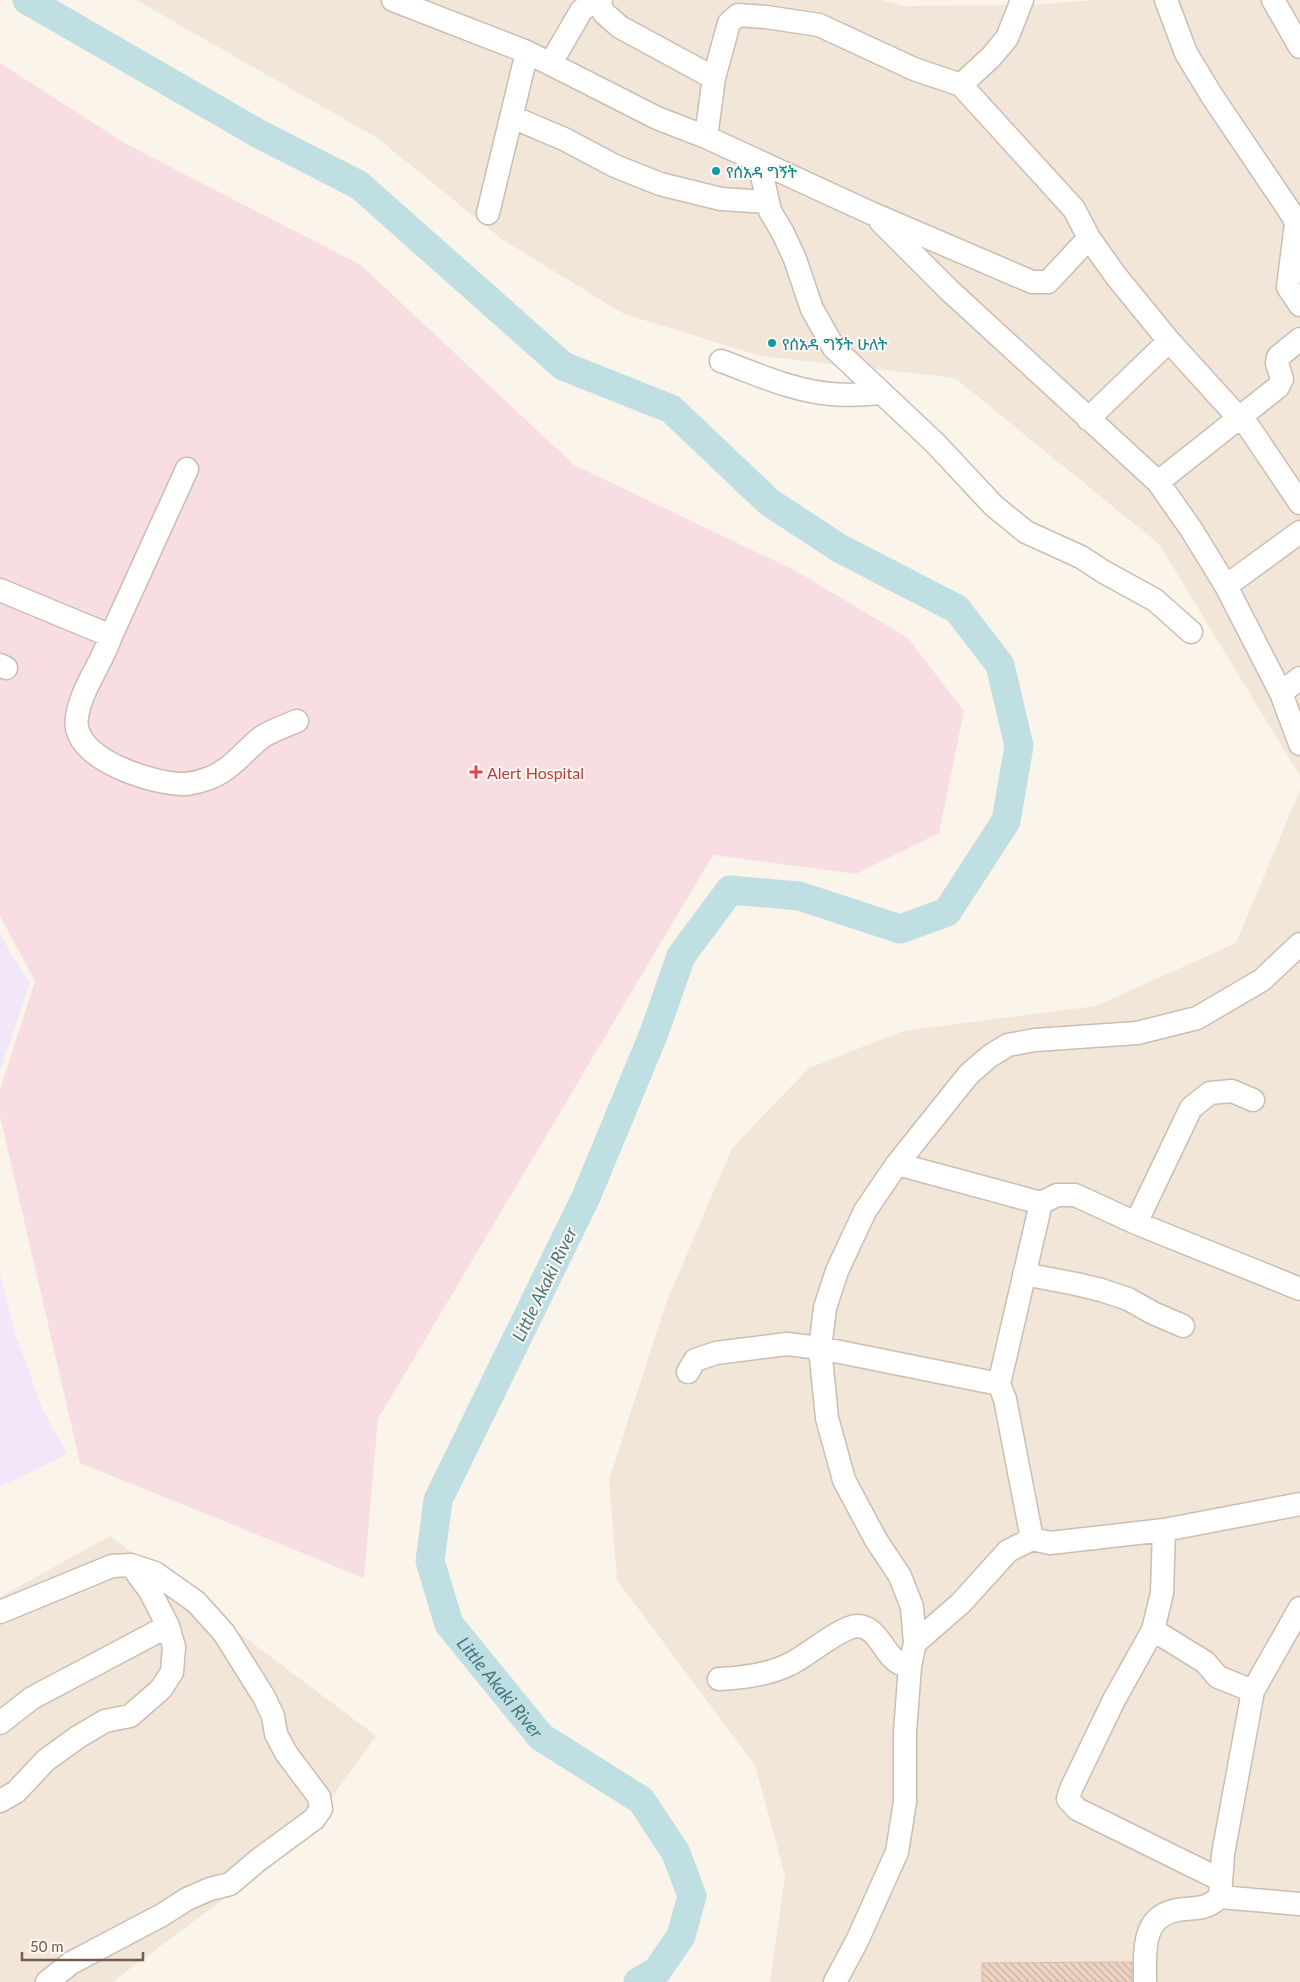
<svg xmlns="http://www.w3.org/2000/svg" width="1300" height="1982" font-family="Lato,'Noto Sans Ethiopic',sans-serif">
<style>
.residential{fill:#f2e6d9}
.education{fill:#f1e7f8}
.medical{fill:#f8dee2}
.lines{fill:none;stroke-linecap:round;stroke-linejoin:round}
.river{stroke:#c0dfe3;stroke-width:29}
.building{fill:url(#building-back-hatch);stroke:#dfbaa6}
.minor-casing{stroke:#ccbcb1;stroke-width:25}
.minor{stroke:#fff;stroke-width:22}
.culture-dot{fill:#0f9aa8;stroke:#fef8f1;stroke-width:2}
.health-dot{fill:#e0444e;stroke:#fef8f1;stroke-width:2}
.labels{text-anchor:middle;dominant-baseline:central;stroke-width:4;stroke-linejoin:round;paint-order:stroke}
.culture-label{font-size:16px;fill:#0d838f;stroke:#fef8f1;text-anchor:start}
.health-label{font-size:16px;fill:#be3a42;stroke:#fef8f1;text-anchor:start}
.water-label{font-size:18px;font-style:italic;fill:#47777e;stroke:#fef8f1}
</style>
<defs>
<pattern id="building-back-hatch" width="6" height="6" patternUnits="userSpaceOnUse" patternTransform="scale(1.25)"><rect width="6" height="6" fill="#eed4c4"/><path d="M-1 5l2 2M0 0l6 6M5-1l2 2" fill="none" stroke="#c5afa2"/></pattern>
</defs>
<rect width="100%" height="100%" fill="#fbf4ea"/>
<!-- residential -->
<path class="residential" d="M136,0H882L904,6L1032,5L1095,0H1300V776L1159,544L955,378L761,356L624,314L503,240L377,138Z
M1300,790V1982H770L785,1876L755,1765L617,1580L609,1480L665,1306L732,1148L809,1068L903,1031L1096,1006L1236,943Z
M110,1536L376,1736L299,1843L112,1982H0V1597Z"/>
<!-- education -->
<path class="education" d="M0,935L30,984L0,1070Z
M0,1272L15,1333L43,1410L67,1454L0,1487Z"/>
<!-- medical -->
<path class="medical" d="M0,63L126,144L361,265L574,465L794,570L908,638L964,711L939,833L856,874L713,855L378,1419L364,1578L80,1463L0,1116V1089L35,981L0,916Z"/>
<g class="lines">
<!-- river -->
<path class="river" id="s1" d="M27,0L259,134L359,185L563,366L671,409L769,502L839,548L957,609L1000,665L1019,746L1006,821L947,912L900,929L799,896L730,890L681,956L654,1033L586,1197L438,1500L430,1561L449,1624L541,1737L641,1800L676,1853L692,1896L681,1936L657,1971L638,1982"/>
</g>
<!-- building -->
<path class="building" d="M1132,1962V1982H982V1963Z"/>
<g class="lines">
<defs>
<path id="minor" d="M393,0L527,52L657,118L706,137L871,213L1032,282H1048L1089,238
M1166,0L1186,53L1212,96L1293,216L1296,224L1288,287L1300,305
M1273,0L1300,47
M599,3L604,13L620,27L714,78
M551,63L581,11L587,6L599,3L601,0
M961,85L991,57L1007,38L1022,0
M512,117L564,139L615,166L660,184L721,199L767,202
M706,137L714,78L729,23L738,15L766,17L819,25L914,69L961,85L1074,209L1089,238L1116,276L1169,341L1238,417L1246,423L1300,503
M759,162L770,211L783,233L795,259L812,309L834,348L935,443L994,506L1026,532L1081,557L1104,572L1155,600L1191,632
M488,213L527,52
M881,222L949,290L1158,482L1191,529L1226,586L1281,693L1300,744
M721,361C757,374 793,391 831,394C847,396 864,394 881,393
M1088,419L1169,341
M187,469L111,636C102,663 81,689 77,717C69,759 155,785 186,784C194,783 205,780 212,777C233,768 245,750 262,737C273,730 285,726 297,721
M1158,482L1278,387L1282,379L1277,363L1278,357L1300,339
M1226,586L1300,532
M0,590L111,636
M0,665L6,668
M1281,693L1300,678
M897,1164L1041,1203L1057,1195H1075L1136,1223L1300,1289
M1136,1223L1191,1108L1210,1093L1232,1091L1253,1100
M1024,1274L1076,1284L1101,1290L1128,1299L1153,1313L1183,1326
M688,1372L695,1360L716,1353L787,1344L820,1348L999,1384
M1164,1530L1162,1593L1153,1630L1114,1700L1071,1789L1068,1799L1077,1809L1221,1880
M1032,1539L1005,1399L999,1384L1041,1203
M0,1612L112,1566L131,1565L155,1573L196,1602L224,1633L264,1697L273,1716L276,1734L286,1753L319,1797L321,1809L314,1819L257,1861L230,1884L210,1889L187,1899L162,1915L71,1963L47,1982
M1153,1630L1205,1662L1218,1677L1253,1691
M915,1643L961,1603L1008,1551L1032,1539L1050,1543L1164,1530L1300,1504
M719,1679C743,1678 768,1675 790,1664C807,1656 840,1627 857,1626C878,1626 883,1654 899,1663C902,1664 907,1665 910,1666
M0,1723L32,1698L168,1626
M0,1801L16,1792L46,1760L78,1737L105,1721L130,1716L161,1689L172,1672L174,1647L168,1626L150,1591L131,1565
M1220,1897L1300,1904
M835,1982L857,1941L897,1852L905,1802V1732L910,1666L915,1643L912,1607L900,1576L876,1540L844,1480L827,1418L820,1348L825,1308L837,1271L865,1211L897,1164L969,1074L990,1056L1008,1045L1035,1040L1137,1033L1197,1018L1262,980L1300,944
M1145,1982C1145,1948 1141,1912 1185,1909C1200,1908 1208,1908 1220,1897L1223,1854L1253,1691L1300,1608"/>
</defs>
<!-- minor casing -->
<use href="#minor" class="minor-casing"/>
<!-- minor -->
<use href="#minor" class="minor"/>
</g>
<!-- markers -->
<g class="culture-dot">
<circle cx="716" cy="171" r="5"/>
<circle cx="772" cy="343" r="5"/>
</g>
<path class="health-dot" d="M473.5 764.5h5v5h5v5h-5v5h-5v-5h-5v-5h5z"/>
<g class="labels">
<!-- culture labels -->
<g class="culture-label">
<text x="726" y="171">የሰአዳ ግኝት</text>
<text x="782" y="343">የሰአዳ ግኝት ሁለት</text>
</g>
<!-- health labels -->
<g class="health-label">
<text x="487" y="772">Alert Hospital</text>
</g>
<!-- water labels -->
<g class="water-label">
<text transform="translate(544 1284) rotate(-64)">Little Akaki River</text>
<text stroke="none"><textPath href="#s1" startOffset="2572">Little Akaki River</textPath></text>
</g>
</g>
<!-- scale -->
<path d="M22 1952v8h121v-8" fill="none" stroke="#745b4f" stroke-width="2.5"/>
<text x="30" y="1952" font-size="15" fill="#745b4f" stroke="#fef8f1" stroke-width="4" paint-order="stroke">50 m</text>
</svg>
